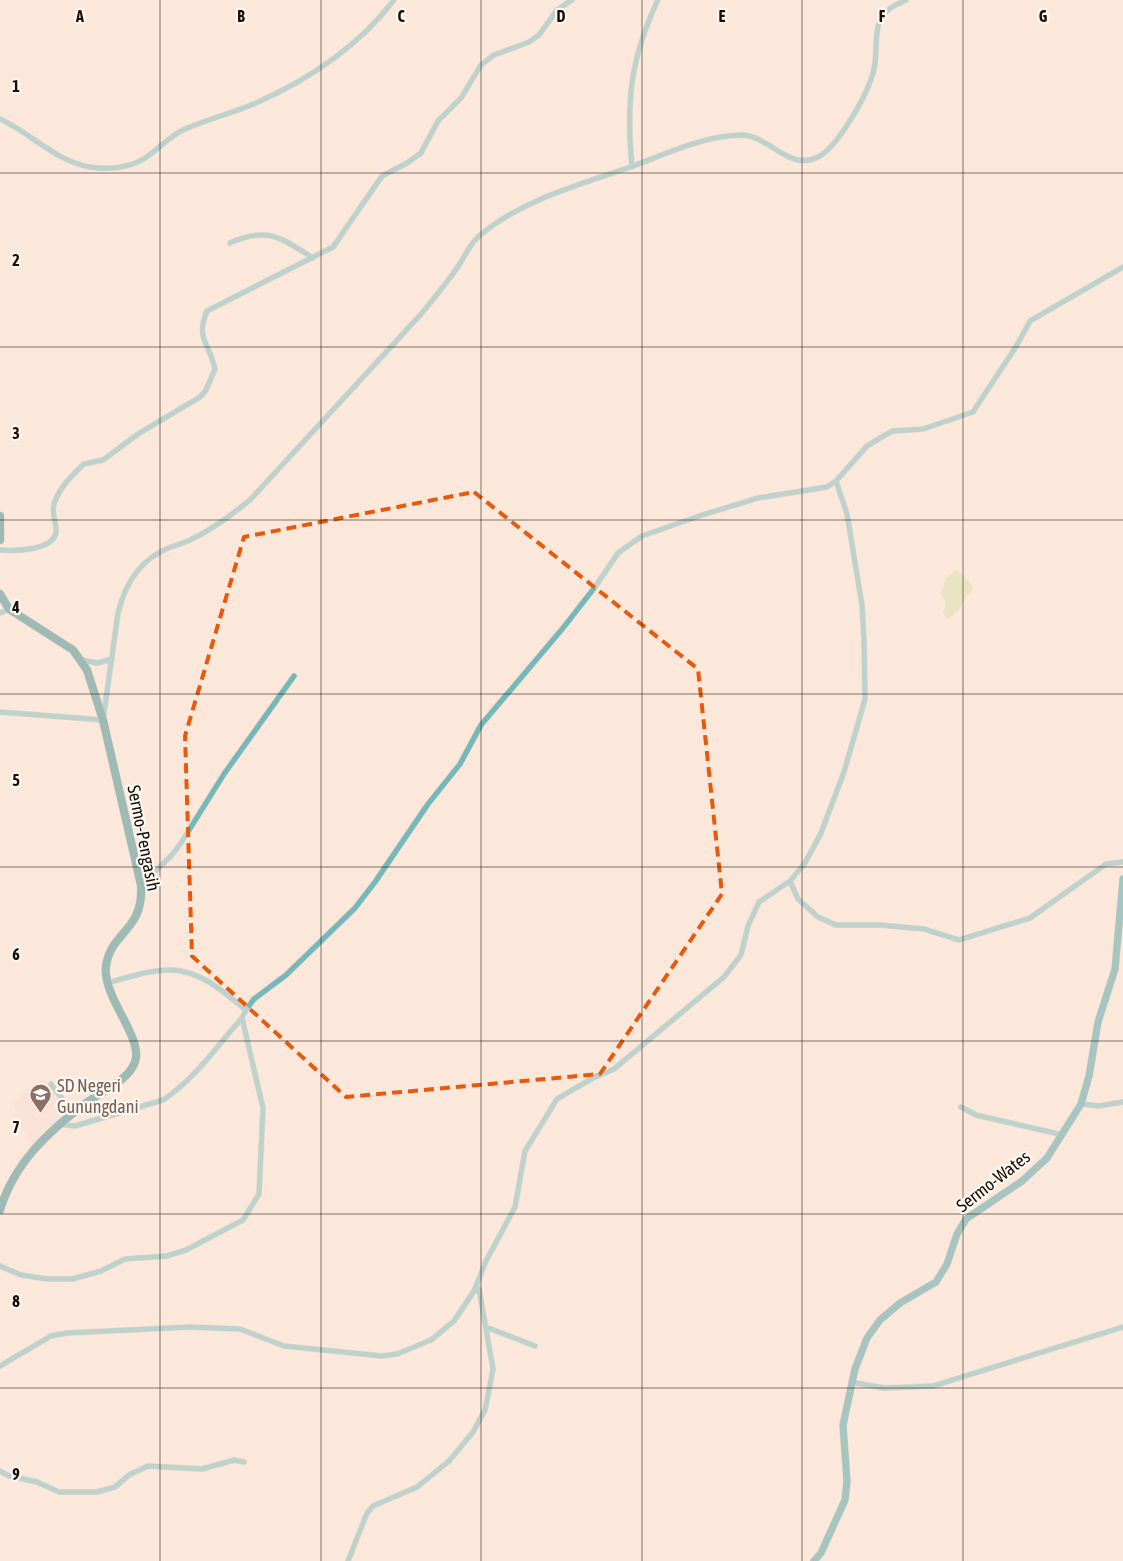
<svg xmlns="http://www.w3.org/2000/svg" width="1123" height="1561" font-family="'Asap Condensed',sans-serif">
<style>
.education{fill:#f5dcd5}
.green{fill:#d5dda3}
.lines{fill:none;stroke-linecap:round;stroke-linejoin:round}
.minor-casing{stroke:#d7c5b8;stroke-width:6}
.secondary-casing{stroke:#d7c5b8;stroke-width:8}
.primary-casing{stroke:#d7c5b8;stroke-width:9}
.minor{stroke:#71b9bc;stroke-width:5}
.secondary{stroke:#3e9c9f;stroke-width:7}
.primary{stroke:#2b8387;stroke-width:8}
.marked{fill:none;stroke:#e8590c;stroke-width:4;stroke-dasharray:10 6;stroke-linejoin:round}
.grid{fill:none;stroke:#1a0f08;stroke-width:1;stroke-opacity:0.55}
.labels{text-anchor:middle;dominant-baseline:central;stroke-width:4.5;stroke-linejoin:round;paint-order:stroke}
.street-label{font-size:18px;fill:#1a0f08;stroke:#fef8f3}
.education-label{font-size:18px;fill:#785e54;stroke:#fef8f3;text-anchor:start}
.grid-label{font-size:16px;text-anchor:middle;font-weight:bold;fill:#1a0f08;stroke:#fef8f3;stroke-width:4.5;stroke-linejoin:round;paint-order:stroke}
</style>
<rect width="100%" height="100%" fill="#fbe8da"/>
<!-- education -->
<path class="education" d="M45,1077L70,1110L32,1148L18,1120L13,1102Z"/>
<!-- green -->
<path class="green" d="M956,570L968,580L973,588L965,598L959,610L947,620L943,612L946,603L941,594L946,578Z"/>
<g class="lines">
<defs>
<path id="minor" d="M0,119C31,133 55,161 90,167C107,170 130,168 145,158C159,149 169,136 185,129C208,119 233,113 256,103C310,79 358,47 394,0
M632,167C626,102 630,59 658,0
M230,243C268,226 281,238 313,258
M0,550C15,551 53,551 56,532C57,522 51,514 54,504C59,488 72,475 84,464L103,460L138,434L200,397L206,390L215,369C210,344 195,339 207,311L333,247L382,176L407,163L421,153L438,121L461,98L481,65L494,55L529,42L539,35L557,10L572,0
M0,613L9,609
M82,660L97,663L112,659
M0,712L103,720L118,613C125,584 141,558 171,547C178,544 185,543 192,539C213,529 231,515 250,500L422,313C434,298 446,284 457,268C464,258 469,245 478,237C522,199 580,185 633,166C668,153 703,136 741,135C769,135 789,172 818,157C839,146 869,92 874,69C878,53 873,32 882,17C887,8 898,4 906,0
M790,881L798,899L818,917L836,925H880L924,929L959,940L1030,918L1106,864L1123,862
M141,885L171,856L181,843L224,774L294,676
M107,983C127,978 151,969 172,970C201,971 225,993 246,1010L254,999L286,975L355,908L375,882L428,804L460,764L481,725L563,628L595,587L618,553L642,536L699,516L758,498L827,487L836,481L867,446L885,435L893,431L923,429L973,412L1017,345L1030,321L1123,267
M51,1084L73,1113
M1081,1104L1099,1106L1123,1102
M961,1107L976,1115L1063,1135
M59,1124L75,1126L163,1100C195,1079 217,1046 242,1018
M0,1266L21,1275L47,1279H72L101,1271L125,1259L167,1256L186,1250L243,1220L259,1194L263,1108L242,1018L246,1010
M486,1327L535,1346
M0,1366L51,1336L67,1333L190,1327L240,1329L284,1346L382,1356L397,1354L431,1340L454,1321L474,1291L486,1261L515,1207L525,1151L557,1099L593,1078L614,1069L724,977L741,955L748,926L759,902L790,881L805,863L821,833L844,772L865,699L864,640L862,605L847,514L836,481
M851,1382L884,1388L933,1386L1123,1327
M0,1471L9,1476L37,1482L59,1492H97L115,1487L129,1475L148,1466L202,1469L234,1460L244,1462
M348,1561L367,1513L373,1506L417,1487L449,1461L473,1432L485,1410L493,1369L479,1289L474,1291"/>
<path id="secondary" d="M814,1561L821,1553L845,1500L847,1481L843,1425L855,1369L867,1338L880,1320L900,1303L936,1282L947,1264L957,1234L966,1219L1022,1181L1047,1158L1081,1104L1089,1076L1098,1022L1115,969L1123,879"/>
<path id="primary" d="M0,516V540
M0,594L9,609L73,650L87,670L103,720L141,885C144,931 111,931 106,966C102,997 144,1038 135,1062C128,1081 101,1092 86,1103C48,1132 14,1163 0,1210"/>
</defs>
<!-- minor casing -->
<use href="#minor" class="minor-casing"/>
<!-- secondary casing -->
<use href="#secondary" class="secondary-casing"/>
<!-- primary casing -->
<use href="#primary" class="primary-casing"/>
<!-- minor -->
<use href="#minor" class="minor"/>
<!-- secondary -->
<use href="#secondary" class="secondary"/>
<!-- primary -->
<use href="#primary" class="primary"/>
</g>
<!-- marked area -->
<path d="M0 0H1123V1561H0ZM474,492L698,669L722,894L600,1074L346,1097L192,956L185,736L244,537Z" fill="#fbe8da" fill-opacity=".55" fill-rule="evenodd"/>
<path class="marked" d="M474,492L698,669L722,894L600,1074L346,1097L192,956L185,736L244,537Z"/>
<!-- grid -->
<path class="grid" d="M160,0V1561M321,0V1561M481,0V1561M642,0V1561M802,0V1561M963,0V1561M0,173H1123M0,347H1123M0,520H1123M0,694H1123M0,867H1123M0,1041H1123M0,1214H1123M0,1388H1123"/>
<!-- icons -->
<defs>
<symbol id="school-pin" viewBox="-11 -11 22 30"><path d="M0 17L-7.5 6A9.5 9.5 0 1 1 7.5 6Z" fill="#8d6e63" stroke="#fef8f3"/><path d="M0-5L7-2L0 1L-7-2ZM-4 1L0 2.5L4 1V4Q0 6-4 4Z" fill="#fff"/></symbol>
</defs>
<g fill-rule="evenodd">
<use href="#school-pin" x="28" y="1082" width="25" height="34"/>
</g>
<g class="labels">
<!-- street labels -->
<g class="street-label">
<text transform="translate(144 838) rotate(79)">Sermo-Pengasih</text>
<text transform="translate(993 1181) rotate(-38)">Sermo-Wates</text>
</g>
<!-- education labels -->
<g class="education-label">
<text x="57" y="1085">SD Negeri<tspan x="57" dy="21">Gunungdani</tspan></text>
</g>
</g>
<g class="grid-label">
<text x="80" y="22">A</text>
<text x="241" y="22">B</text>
<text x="401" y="22">C</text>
<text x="561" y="22">D</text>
<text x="722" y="22">E</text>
<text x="882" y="22">F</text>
<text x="1043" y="22">G</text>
<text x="16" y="92">1</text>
<text x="16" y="266">2</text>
<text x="16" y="439">3</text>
<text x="16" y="613">4</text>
<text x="16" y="786">5</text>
<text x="16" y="960">6</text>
<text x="16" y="1133">7</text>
<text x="16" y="1307">8</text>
<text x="16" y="1480">9</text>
</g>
</svg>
